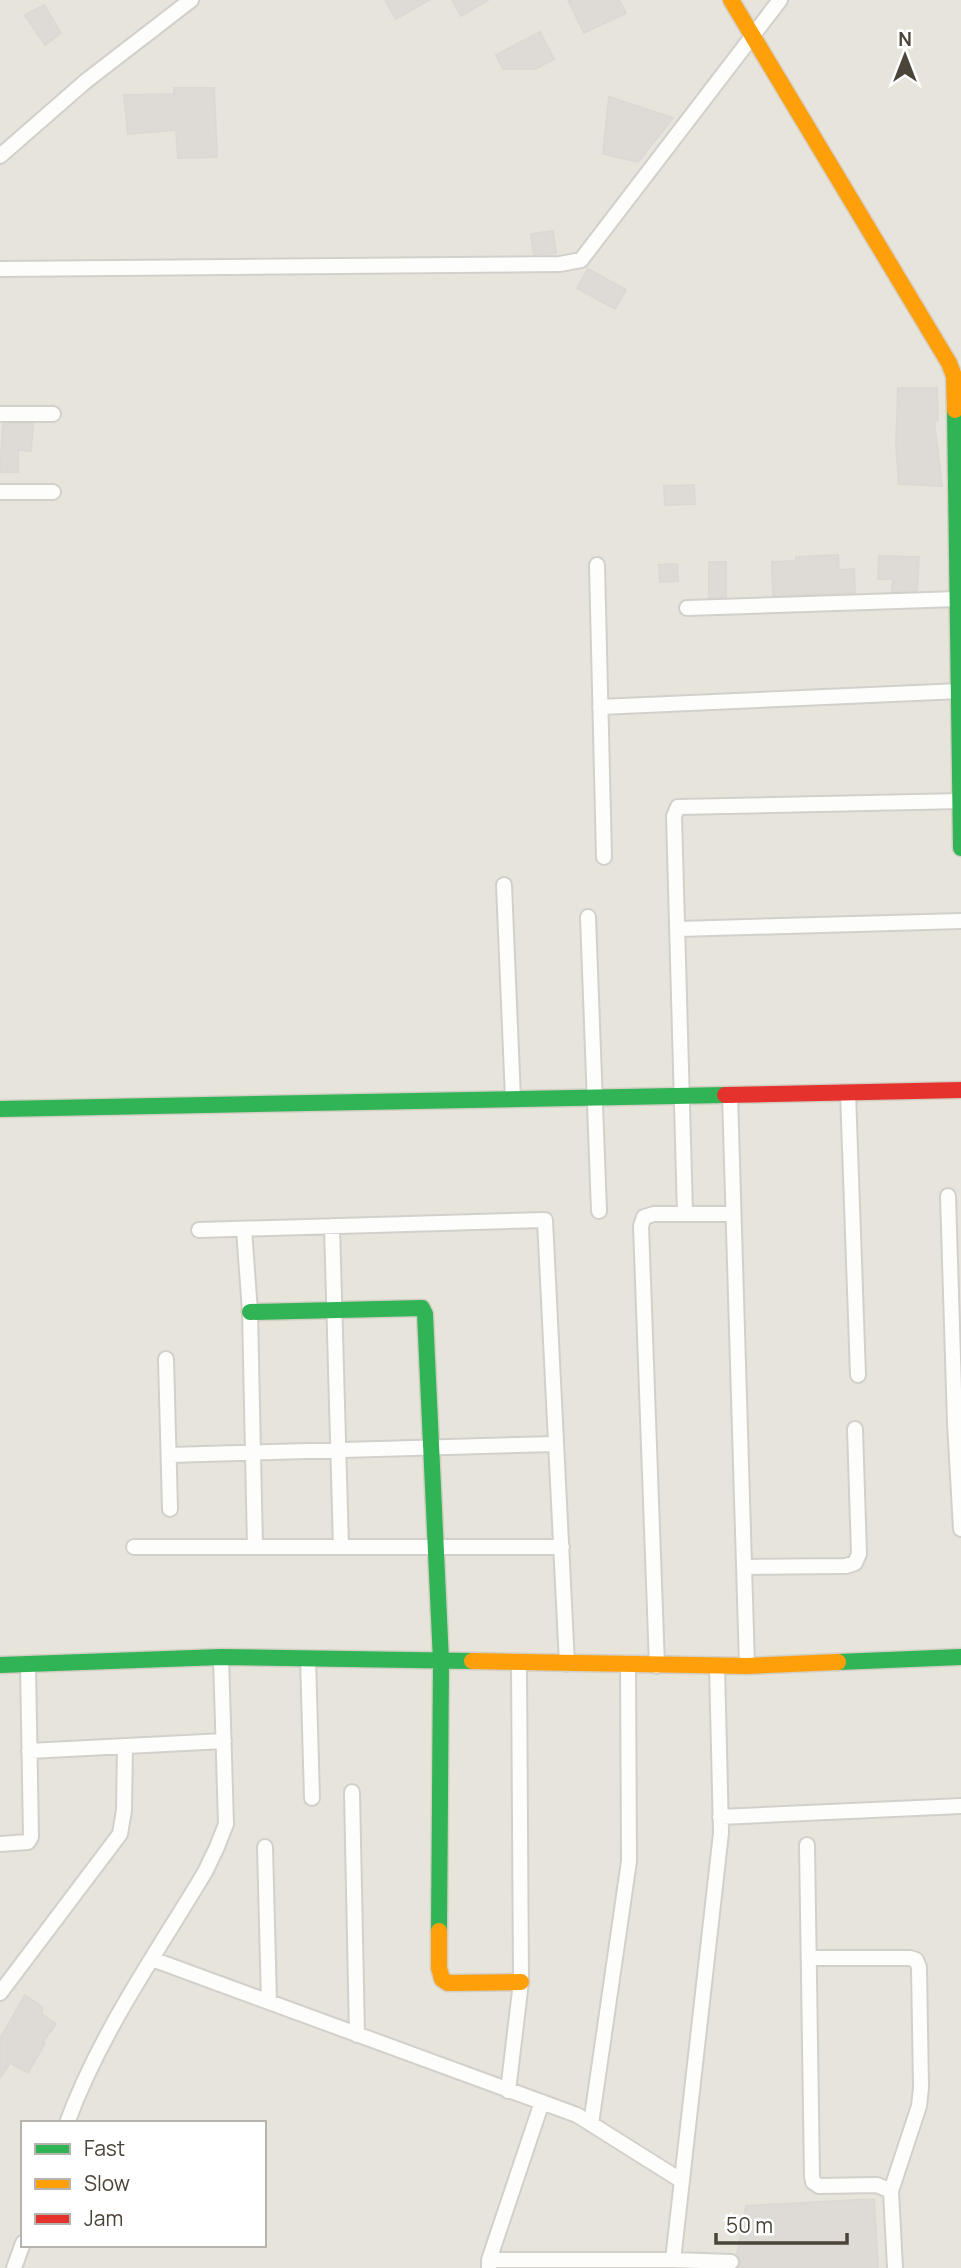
<svg xmlns="http://www.w3.org/2000/svg" width="961" height="2268" font-family="Manrope,sans-serif">
<style>
.residential{fill:#e7e4dc;fill-rule:evenodd}
.building{fill:#dedbd6;stroke:#dcd9d4;stroke-width:2}
.lines{fill:none;stroke-linecap:round;stroke-linejoin:round}
.street-casing{stroke:#d2d0cb;stroke-width:18}
.fast-casing{stroke:#d3cfc5;stroke-width:19}
.slow-casing{stroke:#d3cfc5;stroke-width:19}
.jam-casing{stroke:#d3cfc5;stroke-width:19}
.street{stroke:#fdfdfc;stroke-width:14}
.fast{stroke:#30b455;stroke-width:16}
.slow{stroke:#ff9f0a;stroke-width:16}
.jam{stroke:#e5322d;stroke-width:16}
</style>
<rect width="100%" height="100%" fill="#f4f2ee"/>
<!-- residential -->
<path class="residential" d="M0,0H961V2268H0ZM23,2123H264V2245H23Z"/>
<!-- building -->
<path class="building" d="M385,0H429L396,19Z
M452,0H488L461,16Z
M568,0H619L626,13L584,33Z
M44,5L61,33L45,45L25,15Z
M540,32L554,59L535,69H503L496,55Z
M174,88H214L217,157L178,158L176,130L128,134L124,95L174,94Z
M609,97L673,118L638,162L603,154Z
M553,231L556,253L534,255L531,234Z
M588,269L626,290L615,309L577,288Z
M898,388H937L938,420H934L942,486L899,484L896,445Z
M3,424H33L31,451L18,450V472H0Z
M694,485L695,504L665,505L664,486Z
M838,555L839,570L854,569L855,593L773,596L772,562L796,561V557Z
M879,556L919,557L917,591L892,592L893,579H878Z
M709,562H726V597L709,598Z
M677,564L678,581L660,582L659,565Z
M25,1995L42,2007V2014L56,2024L43,2042L45,2043L28,2073L10,2063L0,2078V2039Z
M874,2199L878,2268H738L741,2262L737,2254L746,2206Z"/>
<g class="lines">
<defs>
<path id="street" d="M0,156L86,81L191,0
M0,269L560,264L581,260L780,0
M0,414H53
M0,492H53
M597,565L604,857
M687,608L958,599
M600,707L961,691
M504,885L513,1099
M588,917L599,1211
M678,929L961,921
M848,1092L858,1375
M730,1095L747,1666
M948,1196L955,1423L961,1529
M685,1213L674,816L678,807L961,801
M332,1226L341,1547
M244,1229L250,1312L255,1547
M199,1230L545,1220L567,1664
M166,1359L170,1509
M169,1455L555,1444
M134,1547H562
M744,1567L846,1566L855,1563L859,1554L855,1429
M308,1658L312,1798
M657,1666L641,1226L644,1217L654,1214H733
M29,1751L224,1741
M352,1792L357,2035
M720,1817L961,1806
M0,1844L28,1842L31,1837L28,1665
M807,1845L812,2176L813,2182L819,2186L877,2185L891,2191L895,2268
M265,1847L269,2002
M809,1958H910L916,1960L919,1967L921,2088L919,2106L891,2191
M152,1959L577,2115L682,2181
M0,1993L120,1834L124,1810L125,1746
M508,2091L521,1982L519,1663
M67,2123C100,2033 156,1954 205,1872L217,1847L226,1824L221,1657
M591,2124L629,1861L628,1665
M489,2260H673L731,2262
M673,2260L721,1833L717,1666
M489,2267V2260L542,2102
M14,2268L23,2243"/>
<path id="fast" d="M955,410L961,848
M0,1109L725,1095
M250,1312L422,1308L425,1314L441,1661L439,1931
M838,1662L961,1657
M0,1665L221,1657L472,1661"/>
<path id="slow" d="M731,0L949,363L954,376L955,410
M472,1661L747,1666L838,1662
M439,1931V1968L442,1979L448,1983L521,1982"/>
<path id="jam" d="M725,1095L961,1090"/>
</defs>
<!-- street casing -->
<use href="#street" class="street-casing"/>
<!-- fast casing -->
<use href="#fast" class="fast-casing"/>
<!-- slow casing -->
<use href="#slow" class="slow-casing"/>
<!-- jam casing -->
<use href="#jam" class="jam-casing"/>
<!-- street -->
<use href="#street" class="street"/>
<!-- fast -->
<use href="#fast" class="fast"/>
<!-- slow -->
<use href="#slow" class="slow"/>
<!-- jam -->
<use href="#jam" class="jam"/>
</g>
<!-- legend -->
<rect x="21" y="2121" width="245" height="126" fill="#ffffff" stroke="#b7b4b0" stroke-width="2"/>
<rect x="35" y="2144" width="35" height="10" fill="#30b455" stroke="#b7b4b0" stroke-width="2"/>
<text x="84" y="2156" font-size="21" fill="#4b4439">Fast</text>
<rect x="35" y="2179" width="35" height="10" fill="#ff9f0a" stroke="#b7b4b0" stroke-width="2"/>
<text x="84" y="2191" font-size="21" fill="#4b4439">Slow</text>
<rect x="35" y="2214" width="35" height="10" fill="#e5322d" stroke="#b7b4b0" stroke-width="2"/>
<text x="84" y="2226" font-size="21" fill="#4b4439">Jam</text>
<!-- north arrow -->
<g transform="translate(905 56)" stroke="#ffffff" stroke-width="5" paint-order="stroke">
<path d="M0-5L12 26L0 18L-12 26Z" fill="#4b4439"/>
<text y="-10" font-size="19" font-weight="bold" text-anchor="middle" fill="#4b4439">N</text>
</g>
<!-- scale -->
<path d="M716 2233v10h131v-10" fill="none" stroke="#4b4439" stroke-width="3.5"/>
<text x="726" y="2233" font-size="21" fill="#4b4439" stroke="#ffffff" stroke-width="5" paint-order="stroke">50 m</text>
</svg>
